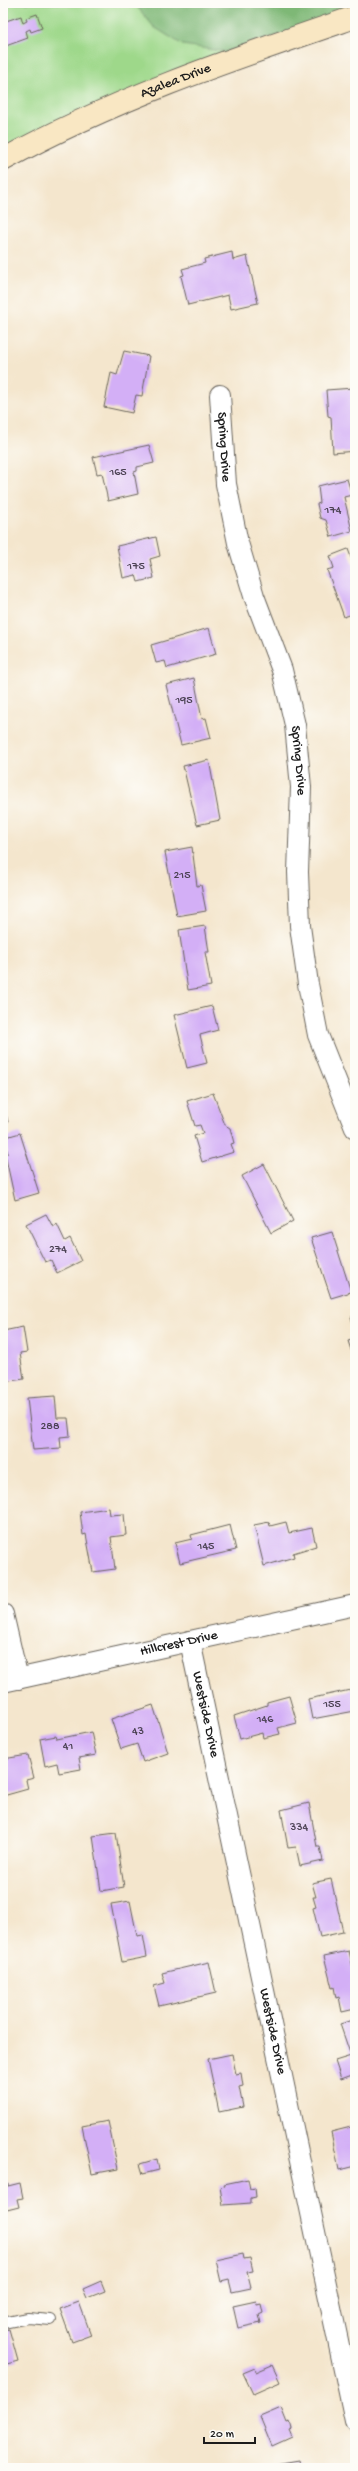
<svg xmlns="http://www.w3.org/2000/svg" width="358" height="2471" font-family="'Gochi Hand',sans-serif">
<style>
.green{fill:#9ed88a;stroke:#5d7a53}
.forest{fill:#7eb876;stroke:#4d6a49}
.building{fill:#d3aff6}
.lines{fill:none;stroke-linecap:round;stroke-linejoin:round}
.lane-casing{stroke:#68635a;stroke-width:12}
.street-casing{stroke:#68635a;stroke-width:22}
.secondary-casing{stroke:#68635a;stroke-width:24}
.lane{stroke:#fff;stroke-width:10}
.street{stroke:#fff;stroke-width:20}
.secondary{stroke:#f9e7c3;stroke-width:22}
.labels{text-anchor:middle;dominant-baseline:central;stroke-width:3;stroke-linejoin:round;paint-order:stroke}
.number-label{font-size:12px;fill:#4a4152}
.street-label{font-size:14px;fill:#1c1c1c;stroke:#fdfcf7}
</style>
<rect width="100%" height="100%" fill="#fdfcf7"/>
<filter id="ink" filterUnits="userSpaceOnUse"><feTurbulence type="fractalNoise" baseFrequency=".025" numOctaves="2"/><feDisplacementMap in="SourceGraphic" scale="8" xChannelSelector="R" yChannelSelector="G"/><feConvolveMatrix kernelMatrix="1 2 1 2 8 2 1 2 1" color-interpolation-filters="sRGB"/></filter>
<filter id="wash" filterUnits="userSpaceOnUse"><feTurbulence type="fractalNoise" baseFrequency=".012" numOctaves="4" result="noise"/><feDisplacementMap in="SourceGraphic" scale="16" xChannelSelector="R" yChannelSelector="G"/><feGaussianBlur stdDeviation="0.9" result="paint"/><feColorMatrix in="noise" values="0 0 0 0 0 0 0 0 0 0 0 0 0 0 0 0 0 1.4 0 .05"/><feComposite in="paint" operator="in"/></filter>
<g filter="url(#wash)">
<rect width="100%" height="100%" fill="#f4e6cd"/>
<!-- green -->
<path class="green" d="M3,3H355L3,155Z"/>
<!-- forest -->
<path class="forest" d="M134,3H355V9L227,52L183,45L154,27Z"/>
<g id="blocks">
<!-- building -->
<path class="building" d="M37,14L42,28L31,32L30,29L26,31L28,38L3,47V22L21,16L23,23L27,21L26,18Z
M232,252L233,260L247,256L258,303L231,309L228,295L188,305L181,276L184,275L182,269L205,263L204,259Z
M124,351L149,356L142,396L136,395L132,413L104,407L111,373L117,375Z
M354,388L355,451L333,453L331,417L328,416L326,390Z
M149,445L154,463L137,467V471L134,472L138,494L108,501L102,473L97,474L93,457Z
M347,479L352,495L344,497L352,531L331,537L326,520L320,518L317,504L320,503L318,486Z
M156,537L160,556L150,559L154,578L138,582L136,575L123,578L117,546Z
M348,549L355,568V613L344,617L327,570L334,568L330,556Z
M209,628L216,654L167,668L165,661L156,663L151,645Z
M351,637H355V651H354Z
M194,678L202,719L206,718L211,738L181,745L166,685Z
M209,760L220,820L197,825L183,766Z
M192,847L197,886L201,885L206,911L177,916L165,852Z
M205,926L209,952H205L211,986L188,990L179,930Z
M212,1006L218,1030L200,1035L207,1063L187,1068L174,1015Z
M213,1093L225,1125L230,1128L234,1143L231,1144L234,1152L202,1162L194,1136L203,1133L200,1125L195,1126L187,1101Z
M3,1101L8,1122L3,1124Z
M20,1133L39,1193L15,1200L5,1154L8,1153L3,1138Z
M264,1164L293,1221L271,1233L242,1176Z
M46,1214L53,1227L57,1224L65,1241L70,1238L81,1261L57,1273L51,1260L45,1262L26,1224Z
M332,1232L351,1292L331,1298L311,1238Z
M355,1316V1331L351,1317Z
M23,1327L27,1352L20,1353L24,1379L3,1382V1331Z
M355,1339V1356H353L348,1341Z
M55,1396L57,1418H68L70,1436L60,1437L61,1448L33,1450L27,1398Z
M109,1508L110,1515L124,1514L126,1535L111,1537L115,1569L93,1572L86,1534L83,1535L80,1512Z
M269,1522L270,1526L286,1522L289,1533L312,1528L316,1546L293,1553L294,1557L264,1566L254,1525Z
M230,1525L236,1550L180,1563L175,1543L192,1539L191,1535Z
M355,1689V1711L312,1719L308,1699Z
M289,1696L297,1723L278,1728L280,1734L263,1738L262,1733L240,1739L234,1716L267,1705V1702Z
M153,1705L168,1753L143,1762L137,1744L121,1749L111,1719Z
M91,1732L96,1755L79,1758L81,1769L59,1773L57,1763L45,1766L40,1739L56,1736L57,1739Z
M28,1755L34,1778L26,1780L28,1789L3,1796V1759Z
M309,1803L317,1847H320L323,1861L300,1866L296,1847L288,1848L281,1810Z
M116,1833L124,1887L101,1891L93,1836Z
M331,1879L343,1932L320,1937L313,1908L316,1907L313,1897H316L312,1883Z
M130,1901L137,1936L143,1935L147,1957L122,1962L111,1904Z
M349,1951L355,1977V2009L342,2012L339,1997L336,1998L334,1987L332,1988L324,1956Z
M209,1962L216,1993L159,2006L154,1986L165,1983L162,1973Z
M355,2019V2074L341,2079L335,2061L351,2056L340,2024Z
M232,2054L236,2074L241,2073L243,2086L239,2087L243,2107L219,2112L208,2059Z
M108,2121L118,2169L92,2174L82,2126Z
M355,2126V2166L339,2170L331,2132Z
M157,2159L159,2170L143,2174L140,2164Z
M248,2179L250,2189L255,2188L256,2197L251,2198V2203L223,2205L220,2187L225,2186L224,2184Z
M8,2183V2186L20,2183L23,2198L17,2199L19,2207L3,2211V2184Z
M243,2254L244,2259L250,2258L253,2271L247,2272L251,2288L232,2292L229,2280L221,2282L216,2260Z
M101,2281L105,2291L87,2298L83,2289Z
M256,2301L257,2305L261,2304L263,2313L259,2315L261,2323L238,2328L233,2306Z
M79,2302L91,2335L72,2342L60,2309Z
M9,2329L18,2361L3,2365V2331Z
M272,2365L280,2382L253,2394L243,2373L255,2368L256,2372Z
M281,2408L287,2423L290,2422L292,2429L289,2430L292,2437L272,2446L260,2417Z
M299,2460L301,2468H275V2464Z"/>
</g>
</g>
<g filter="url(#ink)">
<use href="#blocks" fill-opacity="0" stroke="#68635a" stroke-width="1"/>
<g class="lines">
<defs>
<path id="lane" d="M3,2323L28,2318L51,2320"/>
<g id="street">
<path id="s1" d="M220,395L226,484L238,543L254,596L282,670L295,725L301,787L298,872L300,926L308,984L318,1035L355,1128"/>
<path d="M3,1614L18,1679"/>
<path id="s2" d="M190,1641L355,2421"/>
<path id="s3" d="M3,1682L355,1605"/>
</g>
<g id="secondary">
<path id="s4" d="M3,160C115,98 235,58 355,17"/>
</g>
</defs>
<!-- lane casing -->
<use href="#lane" class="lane-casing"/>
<!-- street casing -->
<use href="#street" class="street-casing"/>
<!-- secondary casing -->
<use href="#secondary" class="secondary-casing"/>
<!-- lane -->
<use href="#lane" class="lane"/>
<!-- street -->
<use href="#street" class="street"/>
<!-- secondary -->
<use href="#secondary" class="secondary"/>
</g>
</g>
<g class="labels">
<!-- number labels -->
<g class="number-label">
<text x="118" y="473">165</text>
<text x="333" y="511">174</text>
<text x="136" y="567">175</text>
<text x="184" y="701">195</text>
<text x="182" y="876">215</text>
<text x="58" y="1250">274</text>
<text x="50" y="1427">288</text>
<text x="206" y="1547">145</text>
<text x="332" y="1705">155</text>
<text x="265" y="1720">146</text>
<text x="138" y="1732">43</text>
<text x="68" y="1747">41</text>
<text x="299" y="1828">334</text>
</g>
<!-- street labels -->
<g class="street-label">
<text stroke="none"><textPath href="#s4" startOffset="190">Azalea Drive</textPath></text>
<text stroke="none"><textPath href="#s1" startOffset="52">Spring Drive</textPath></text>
<text stroke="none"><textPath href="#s1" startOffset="376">Spring Drive</textPath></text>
<text stroke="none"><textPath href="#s3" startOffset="180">Hillcrest Drive</textPath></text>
<text stroke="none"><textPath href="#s2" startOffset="75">Westside Drive</textPath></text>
<text stroke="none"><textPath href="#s2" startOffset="399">Westside Drive</textPath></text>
</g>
</g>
<!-- margin -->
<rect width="358" height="2471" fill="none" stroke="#fdfcf7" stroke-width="16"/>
<!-- scale -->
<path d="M204 2437v6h51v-6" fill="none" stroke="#1c1c1c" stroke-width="2"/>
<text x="210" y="2437" font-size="12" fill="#1c1c1c" stroke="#fdfcf7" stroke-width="3" paint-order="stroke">20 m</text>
</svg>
